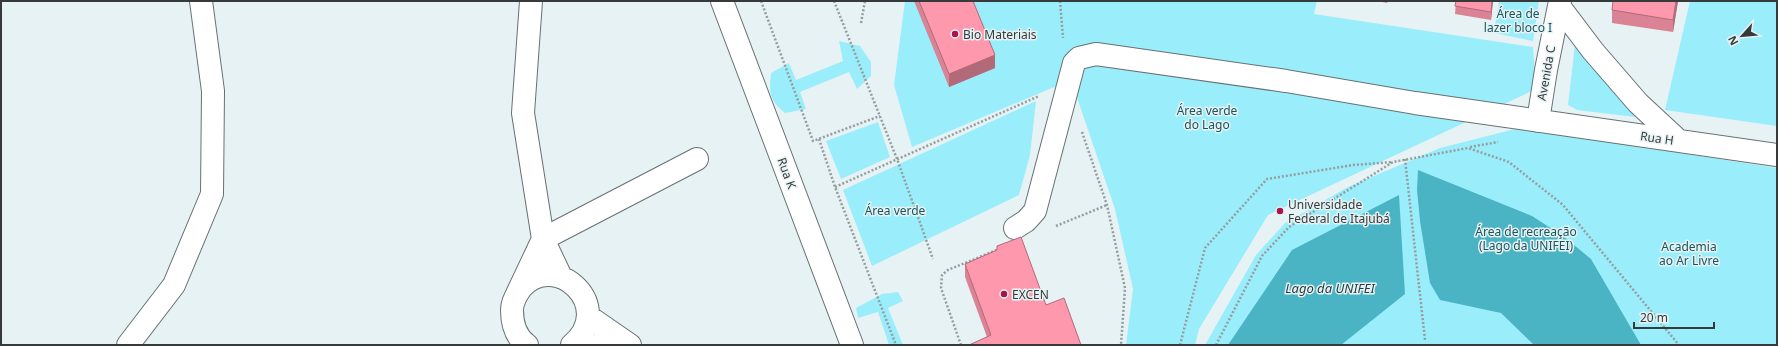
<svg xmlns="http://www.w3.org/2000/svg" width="1778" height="346" font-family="'Noto Sans',sans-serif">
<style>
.green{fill:#9aeefb}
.water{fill:#4ab4c4}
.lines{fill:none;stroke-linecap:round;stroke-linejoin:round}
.minor-casing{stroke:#677172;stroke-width:24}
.path{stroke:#959d9e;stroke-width:2.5;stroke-dasharray:2 2;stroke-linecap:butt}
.minor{stroke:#fff;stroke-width:22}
.wall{fill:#da8395}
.shaded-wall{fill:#b26a79}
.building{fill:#fe98ad;stroke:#b26a79}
.poi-dot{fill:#a8154b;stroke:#e7f2f4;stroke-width:1.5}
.labels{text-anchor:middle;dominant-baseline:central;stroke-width:3;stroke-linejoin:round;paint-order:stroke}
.park-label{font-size:12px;fill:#18555d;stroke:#e7f2f4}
.poi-label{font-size:12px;fill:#363a3b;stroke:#e7f2f4;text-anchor:start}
.street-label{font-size:12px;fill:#363a3b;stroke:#e7f2f4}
.water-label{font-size:13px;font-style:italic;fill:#243c40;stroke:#e7f2f4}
</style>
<rect width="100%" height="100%" fill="#e7f2f4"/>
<!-- green -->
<path class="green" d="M905,1H1317L1314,14L1533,47L1536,89L1268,215L1199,329L1195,345H1126L1133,289L1115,209L1071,80L912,147L894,85Z
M1499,1H1539L1533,41L1494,33Z
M1690,1H1777V126L1665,110Z
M839,41L860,46L871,62V76L857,89L849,72L800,92L806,109L785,113C769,99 769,94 771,73L789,63L796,80L843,61Z
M1575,44L1643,118L1577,110L1568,105Z
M1036,101L1030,155L1019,195L872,266L843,190Z
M878,122L890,157L841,179L826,141Z
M1519,128L1777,168V345H1205L1256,255L1285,223L1348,187L1440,148Z
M898,292L903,301L888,308L903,345H889L878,312L858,318L856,308L882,294Z"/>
<!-- water -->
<path class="water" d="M1418,170L1532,216L1563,236L1591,259L1641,345H1534L1501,313L1440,300L1430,283L1420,221L1417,190Z
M1399,195L1405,294L1341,345H1228L1292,250Z"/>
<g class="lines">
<defs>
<path id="minor" d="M531,1L523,113L543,239L561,277
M722,1L852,345
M1559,6L1593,51L1638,103L1679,141
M1538,121L1546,70L1560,1
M1015,228L1026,221L1035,211L1074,63L1079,58L1096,54L1286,81L1415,103L1777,155
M517,294L543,239L697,159
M588,316L630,345
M128,345L174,285L212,194L213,91L201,1
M527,345C516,337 512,324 512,310C512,302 516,295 521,288C556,249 617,307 572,345
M598,345L627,343"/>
</defs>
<!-- minor casing -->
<use href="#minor" class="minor-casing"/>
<!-- path -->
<path class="path" d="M761,1L813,141L880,116
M834,1L897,159L933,259
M1060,1L1063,38
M861,23L865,1
M1082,132L1107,205L1125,288L1121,345
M819,139L835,187L896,345
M1470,147L1498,142
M1405,159L1425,340
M835,187L1039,96
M1056,226L1107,205
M961,345L941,288L942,275L948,270L999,249
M1180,345L1205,248L1267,179L1353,165L1393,162
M1216,345L1262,256L1289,227L1393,162L1468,148L1509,162L1563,205L1679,345"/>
<!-- minor -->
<use href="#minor" class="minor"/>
</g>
<!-- wall -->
<path class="wall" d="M914,1H973L995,68L949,87Z
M1377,1H1388L1387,3Z
M1456,1H1493L1491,20L1455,14Z
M1678,1L1673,32L1612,23V10Z
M997,246L1046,305L1081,345L987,337L965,277V264L997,250Z"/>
<!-- shaded-wall -->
<path class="shaded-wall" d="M1492,1H1493L1491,20V12Z
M1676,1H1678L1673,32V20Z
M995,55V68L949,87V74Z"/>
<!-- building -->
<path class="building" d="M919,1H973L995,55L949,74Z
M1456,1H1492L1491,12L1455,6Z
M1613,1H1676L1673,20L1612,10Z
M1021,237L1046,305L1064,298L1081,345H969L991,335L965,264L997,250V246Z"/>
<!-- markers -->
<g class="poi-dot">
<circle cx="955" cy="34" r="4"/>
<circle cx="1280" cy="211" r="4"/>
<circle cx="1004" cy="294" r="4"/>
</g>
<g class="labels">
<!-- park labels -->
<g class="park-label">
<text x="1518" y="13">Área de<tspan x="1518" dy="14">lazer bloco I</tspan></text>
<text x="1207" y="110">Área verde<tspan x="1207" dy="14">do Lago</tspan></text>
<text x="895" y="210">Área verde</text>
<text x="1526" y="231">Área de recreação<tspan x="1526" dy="14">(Lago da UNIFEI)</tspan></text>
<text x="1689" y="246">Academia<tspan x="1689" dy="14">ao Ar Livre</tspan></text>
</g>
<!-- poi labels -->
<g class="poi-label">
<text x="963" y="34">Bio Materiais</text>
<text x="1288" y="204">Universidade<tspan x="1288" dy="14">Federal de Itajubá</tspan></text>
<text x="1012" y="294">EXCEN</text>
</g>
<!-- street labels -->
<g class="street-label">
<text transform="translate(1546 73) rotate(-80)">Avenida C</text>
<text transform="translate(1657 138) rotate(8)">Rua H</text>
<text transform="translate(787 173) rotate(70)">Rua K</text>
</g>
<!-- water labels -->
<g class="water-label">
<text x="1330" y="288">Lago da UNIFEI</text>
</g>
</g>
<!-- border -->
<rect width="1778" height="346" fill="none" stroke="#363a3b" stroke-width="4"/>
<!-- north arrow -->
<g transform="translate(1742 36) rotate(243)" stroke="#e7f2f4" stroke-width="3" paint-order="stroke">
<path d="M0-3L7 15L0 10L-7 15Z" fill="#363a3b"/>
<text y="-6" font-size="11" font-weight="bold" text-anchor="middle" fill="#363a3b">N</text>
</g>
<!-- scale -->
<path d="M1634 322v6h80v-6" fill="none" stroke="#363a3b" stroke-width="2"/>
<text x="1640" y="322" font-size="12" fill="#363a3b" stroke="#e7f2f4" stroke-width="3" paint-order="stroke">20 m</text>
</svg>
